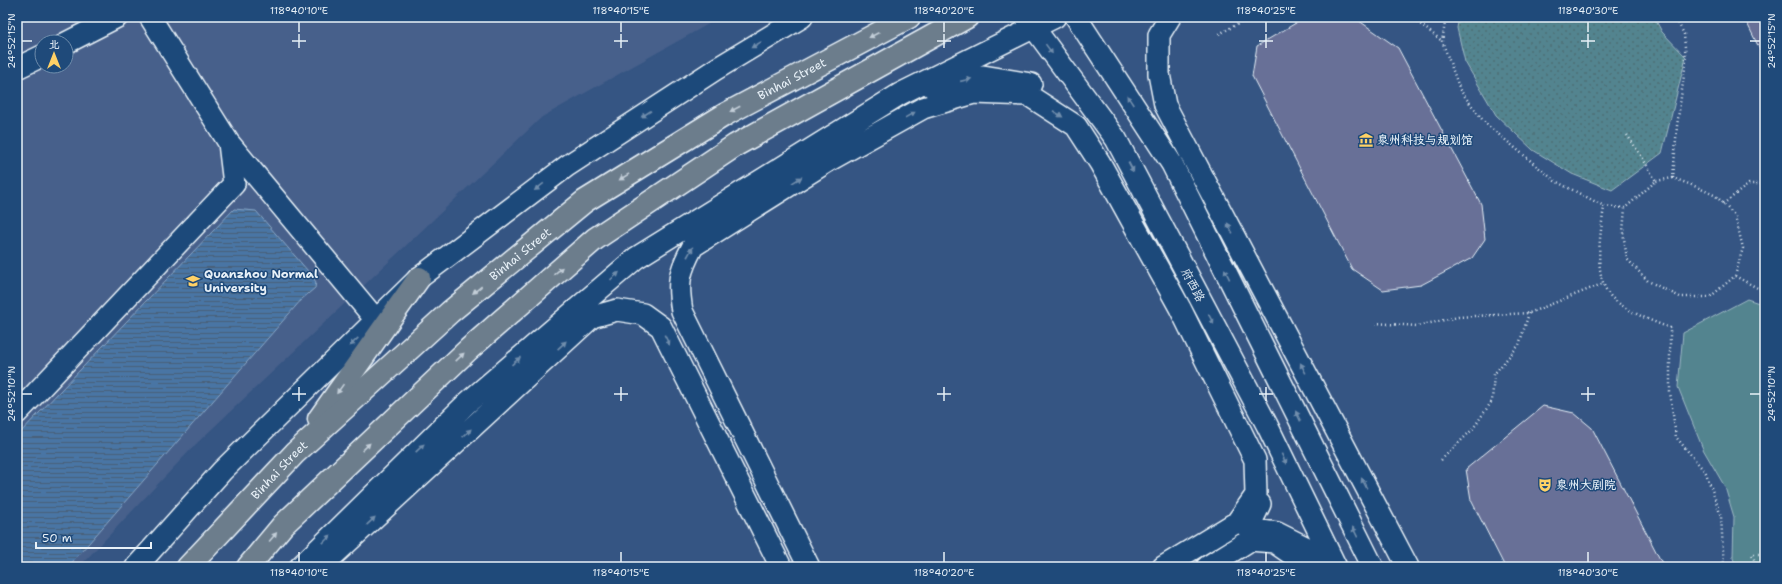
<svg xmlns="http://www.w3.org/2000/svg" width="1782" height="584" font-family="'Shantell Sans','LXGW WenKai TC',sans-serif">
<style>
.built{fill:#47608b;fill-rule:evenodd}
.grass{fill:#53848f;stroke:#9ebac4}
.park{fill:url(#park-dots);stroke:#9ebac4}
.water{fill:url(#water-rules);stroke:#89a7c6}
.building{fill:#687097;stroke:#e8f1f8}
.lines{fill:none;stroke-linecap:round;stroke-linejoin:round}
.minor-casing{stroke:#e8f1f8;stroke-width:24}
.major-casing{stroke:#e8f1f8;stroke-width:25}
.path{stroke:#e8f1f8;stroke-width:2.5;stroke-dasharray:1 3;stroke-linecap:butt}
.minor{stroke:#1f4a7a;stroke-width:21}
.major{stroke:#6c7d8c;stroke-width:22}
.oneway{fill:#c3ced8}
.oneway2{fill:#6f8dac}
.ticks{fill:none;stroke:#e8f1f8;stroke-width:1.5}
.labels{text-anchor:middle;dominant-baseline:central;stroke-width:3;stroke-linejoin:round;paint-order:stroke}
.street-label{font-size:12px;fill:#e8f1f8;stroke:#1f4a7a}
.poi-label{font-size:12px;font-weight:bold;fill:#e8f1f8;stroke:#1f4a7a;text-anchor:start}
.neatline{fill:none;stroke:#e8f1f8;stroke-width:1.5}
.ticks-label{font-size:10px;text-anchor:middle;fill:#e8f1f8}
</style>
<defs>
<pattern id="park-dots" width="8" height="8" patternUnits="userSpaceOnUse"><rect width="8" height="8" fill="#53848f"/><path d="M2 2h.1M6 6h.1" fill="none" stroke="#4e6c73" stroke-width="1.8" stroke-linecap="round"/></pattern>
<pattern id="water-rules" width="6" height="5" patternUnits="userSpaceOnUse"><rect width="6" height="5" fill="#4a75a4"/><path d="M0 2.5h6" fill="none" stroke="#485e77"/></pattern>
</defs>
<rect width="100%" height="100%" fill="#355583"/>
<filter id="ink" filterUnits="userSpaceOnUse"><feTurbulence type="fractalNoise" baseFrequency=".025" numOctaves="2"/><feDisplacementMap in="SourceGraphic" scale="8" xChannelSelector="R" yChannelSelector="G"/><feConvolveMatrix kernelMatrix="1 2 1 2 8 2 1 2 1" color-interpolation-filters="sRGB"/></filter>
<g filter="url(#ink)">
<!-- built -->
<path class="built" d="M17,17H721L542,117L196,444L79,567H17ZM42,42H66V66H42Z"/>
<!-- grass -->
<path class="grass" d="M1747,299L1765,305V567H1736L1733,558L1734,517L1725,487L1703,449L1678,387L1683,333Z"/>
<!-- park -->
<path class="park" d="M1459,17H1654L1662,32L1686,57L1662,153L1612,190L1572,174L1533,150L1496,115L1465,62L1457,28Z"/>
<!-- water -->
<path class="water" d="M234,209L256,211L308,271L316,282L315,288L302,299L68,567H17V436Z"/>
<!-- building -->
<path class="building" d="M1306,17L1355,18L1398,48L1481,204L1485,239L1472,258L1421,285L1383,290L1352,269L1252,76L1257,46Z
M1744,17H1765V60Z
M1543,406L1574,413L1592,428L1664,567H1505L1471,500L1466,469Z"/>
<g class="lines">
<defs>
<path id="minor" d="M1026,17L1116,139L1267,425L1336,567
M1076,17L1172,164L1373,567
M1170,17L1159,35V74L1165,105L1408,567
M66,43L117,17
M17,68L42,56
M932,87L983,76L1031,84
M229,143L376,320
M17,413L234,184L229,143L150,17
M1260,504L1248,529L1277,533L1305,547L1329,567
M136,567L222,471L419,278L567,166L716,69L802,17
M300,567L466,404L636,258L900,94L1055,17
M323,567L324,564L592,317L617,310L643,314L661,327L781,567
M809,567L682,311C677,282 679,272 693,246L828,161L923,108L974,93L1028,95L1076,126L1100,163L1180,308L1255,460L1256,495L1237,522L1163,567
M1207,567L1250,540L1274,542L1303,562L1305,567"/>
<g id="major">
<path d="M319,419L419,278"/>
<path id="s1" d="M188,567L295,453L450,312L585,201L726,114L909,17"/>
<path d="M248,567L283,525L469,349L595,239L736,145L967,17"/>
</g>
</defs>
<!-- minor casing -->
<use href="#minor" class="minor-casing"/>
<!-- major casing -->
<use href="#major" class="major-casing"/>
<!-- path -->
<path class="path" d="M1411,17L1442,41
M1446,17L1442,41L1460,90L1485,123L1555,181L1604,206L1625,208
M1219,34L1251,17
M1627,135L1642,157L1656,181L1625,208L1623,232L1627,259L1648,281L1680,297H1710L1735,276L1743,248L1735,216L1716,196L1697,187L1673,178L1656,181
M1673,178L1677,126L1686,61L1684,34L1675,17
M1723,204L1749,184H1765
M1604,206C1601,234 1590,283 1617,302C1633,314 1652,321 1670,328V392L1676,437L1706,473L1721,516L1724,567
M1735,276L1765,292
M1375,323L1417,326L1458,317L1529,313L1602,284
M1765,443L1761,456L1765,473
M1441,460L1472,430L1492,401L1494,374L1519,345L1529,313
M1765,530H1762L1765,534
M1757,567L1752,554H1765"/>
<!-- minor -->
<use href="#minor" class="minor"/>
<!-- major -->
<use href="#major" class="major"/>
</g>
<!-- one-way arrows -->
<defs><path id="oneway-solid" d="M-6-.8H1V-3.2L6.5 0L1 3.2V.8H-6Z"/></defs>
<g class="oneway">
<use href="#oneway-solid" transform="translate(874 35) rotate(152)"/>
<use href="#oneway-solid" transform="translate(735 109) rotate(152)"/>
<use href="#oneway-solid" transform="translate(624 177) rotate(148)"/>
<use href="#oneway-solid" transform="translate(558 271) rotate(-41)"/>
<use href="#oneway-solid" transform="translate(477 290) rotate(141)"/>
<use href="#oneway-solid" transform="translate(460 357) rotate(-44)"/>
<use href="#oneway-solid" transform="translate(340 389) rotate(125)"/>
<use href="#oneway-solid" transform="translate(366 447) rotate(-44)"/>
<use href="#oneway-solid" transform="translate(273 537) rotate(-50)"/>
</g>
<g class="oneway2">
<use href="#oneway-solid" transform="translate(756 45) rotate(149)"/>
<use href="#oneway-solid" transform="translate(1049 49) rotate(54)"/>
<use href="#oneway-solid" transform="translate(966 80) rotate(-13)"/>
<use href="#oneway-solid" transform="translate(1130 100) rotate(-123)"/>
<use href="#oneway-solid" transform="translate(646 114) rotate(147)"/>
<use href="#oneway-solid" transform="translate(1058 114) rotate(33)"/>
<use href="#oneway-solid" transform="translate(910 115) rotate(-29)"/>
<use href="#oneway-solid" transform="translate(1131 167) rotate(62)"/>
<use href="#oneway-solid" transform="translate(797 180) rotate(-32)"/>
<use href="#oneway-solid" transform="translate(539 187) rotate(143)"/>
<use href="#oneway-solid" transform="translate(1230 228) rotate(-118)"/>
<use href="#oneway-solid" transform="translate(690 252) rotate(-61)"/>
<use href="#oneway-solid" transform="translate(1227 274) rotate(-116)"/>
<use href="#oneway-solid" transform="translate(615 276) rotate(-41)"/>
<use href="#oneway-solid" transform="translate(1211 319) rotate(62)"/>
<use href="#oneway-solid" transform="translate(667 340) rotate(63)"/>
<use href="#oneway-solid" transform="translate(354 342) rotate(136)"/>
<use href="#oneway-solid" transform="translate(562 345) rotate(-43)"/>
<use href="#oneway-solid" transform="translate(516 361) rotate(-41)"/>
<use href="#oneway-solid" transform="translate(1303 368) rotate(-118)"/>
<use href="#oneway-solid" transform="translate(1298 416) rotate(-116)"/>
<use href="#oneway-solid" transform="translate(467 433) rotate(-43)"/>
<use href="#oneway-solid" transform="translate(420 448) rotate(-44)"/>
<use href="#oneway-solid" transform="translate(1284 459) rotate(64)"/>
<use href="#oneway-solid" transform="translate(1364 483) rotate(-118)"/>
<use href="#oneway-solid" transform="translate(371 521) rotate(-43)"/>
<use href="#oneway-solid" transform="translate(1355 532) rotate(-116)"/>
<use href="#oneway-solid" transform="translate(327 539) rotate(-45)"/>
</g>
</g>
<!-- ticks -->
<path class="ticks" d="M299,22V32M621,22V32M944,22V32M1266,22V32M1588,22V32M299,34V48M621,34V48M944,34V48M1266,34V48M1588,34V48M22,41H32M292,41H306M614,41H628M937,41H951M1259,41H1273M1581,41H1595M1750,41H1760M299,387V401M621,387V401M944,387V401M1266,387V401M1588,387V401M22,394H32M292,394H306M614,394H628M937,394H951M1259,394H1273M1581,394H1595M1750,394H1760M299,552V562M621,552V562M944,552V562M1266,552V562M1588,552V562"/>
<!-- icons -->
<defs>
<symbol id="museum-bare" viewBox="-9 -9 18 18"><path d="M0-6L6-3V-2H-6V-3ZM-5-1h2V3h-2ZM-1-1h2V3h-2ZM3-1h2V3H3ZM-6 4H6V6H-6Z" fill="#ffd166" stroke="#1f4a7a" stroke-width="2.5" paint-order="stroke"/></symbol>
<symbol id="university-bare" viewBox="-9 -9 18 18"><path d="M0-5L7-2L0 1L-7-2ZM-4 1L0 2.5L4 1V4Q0 6-4 4Z" fill="#ffd166" stroke="#1f4a7a" stroke-width="2.5" paint-order="stroke"/></symbol>
<symbol id="theatre-bare" viewBox="-9 -9 18 18"><path d="M-5-5.5Q0-4 5-5.5V0Q5 5 0 6Q-5 5-5 0ZM-3.3-2.5H-1v1.5H-3.3ZM1-2.5H3.3v1.5H1ZM-2.8 1Q0 5.5 2.8 1Z" fill="#ffd166" stroke="#1f4a7a" stroke-width="2.5" paint-order="stroke"/></symbol>
</defs>
<g fill-rule="evenodd">
<use href="#museum-bare" x="1356" y="130" width="20" height="20"/>
<use href="#university-bare" x="183" y="271" width="20" height="20"/>
<use href="#theatre-bare" x="1535" y="475" width="20" height="20"/>
</g>
<g class="labels">
<!-- street labels -->
<g class="street-label">
<text stroke="none"><textPath href="#s1" startOffset="781">Binhai Street</textPath></text>
<text stroke="none"><textPath href="#s1" startOffset="457">Binhai Street</textPath></text>
<text transform="translate(1193 285) rotate(62)">府西路</text>
<text stroke="none"><textPath href="#s1" startOffset="133">Binhai Street</textPath></text>
</g>
<!-- poi labels -->
<g class="poi-label">
<text x="1377" y="140">泉州科技与规划馆</text>
<text x="204" y="274">Quanzhou Normal<tspan x="204" dy="14">University</tspan></text>
<text x="1556" y="485">泉州大剧院</text>
</g>
</g>
<!-- margin -->
<rect width="1782" height="584" fill="none" stroke="#1f4a7a" stroke-width="44"/>
<!-- north arrow -->
<g transform="translate(54 54)"><circle r="19" fill="#1f4a7a" stroke="#6f8dac"/>
<path d="M0-3L7 15L0 10L-7 15Z" fill="#ffd166"/>
<text y="-6" font-size="11" font-weight="bold" text-anchor="middle" fill="#e8f1f8">北</text>
</g>
<!-- scale -->
<path d="M36 542v6h115v-6" fill="none" stroke="#e8f1f8" stroke-width="2"/>
<text x="42" y="542" font-size="12" fill="#e8f1f8" stroke="#1f4a7a" stroke-width="3" paint-order="stroke">50 m</text>
<rect x="22" y="22" width="1738" height="540" class="neatline"/>
<g class="ticks-label">
<text x="299" y="14">118°40'10"E</text>
<text x="621" y="14">118°40'15"E</text>
<text x="944" y="14">118°40'20"E</text>
<text x="1266" y="14">118°40'25"E</text>
<text x="1588" y="14">118°40'30"E</text>
<text transform="translate(11 41) rotate(-90)" y="4">24°52'15"N</text>
<text transform="translate(1771 41) rotate(-90)" y="4">24°52'15"N</text>
<text transform="translate(11 394) rotate(-90)" y="4">24°52'10"N</text>
<text transform="translate(1771 394) rotate(-90)" y="4">24°52'10"N</text>
<text x="299" y="576">118°40'10"E</text>
<text x="621" y="576">118°40'15"E</text>
<text x="944" y="576">118°40'20"E</text>
<text x="1266" y="576">118°40'25"E</text>
<text x="1588" y="576">118°40'30"E</text>
</g>
</svg>
